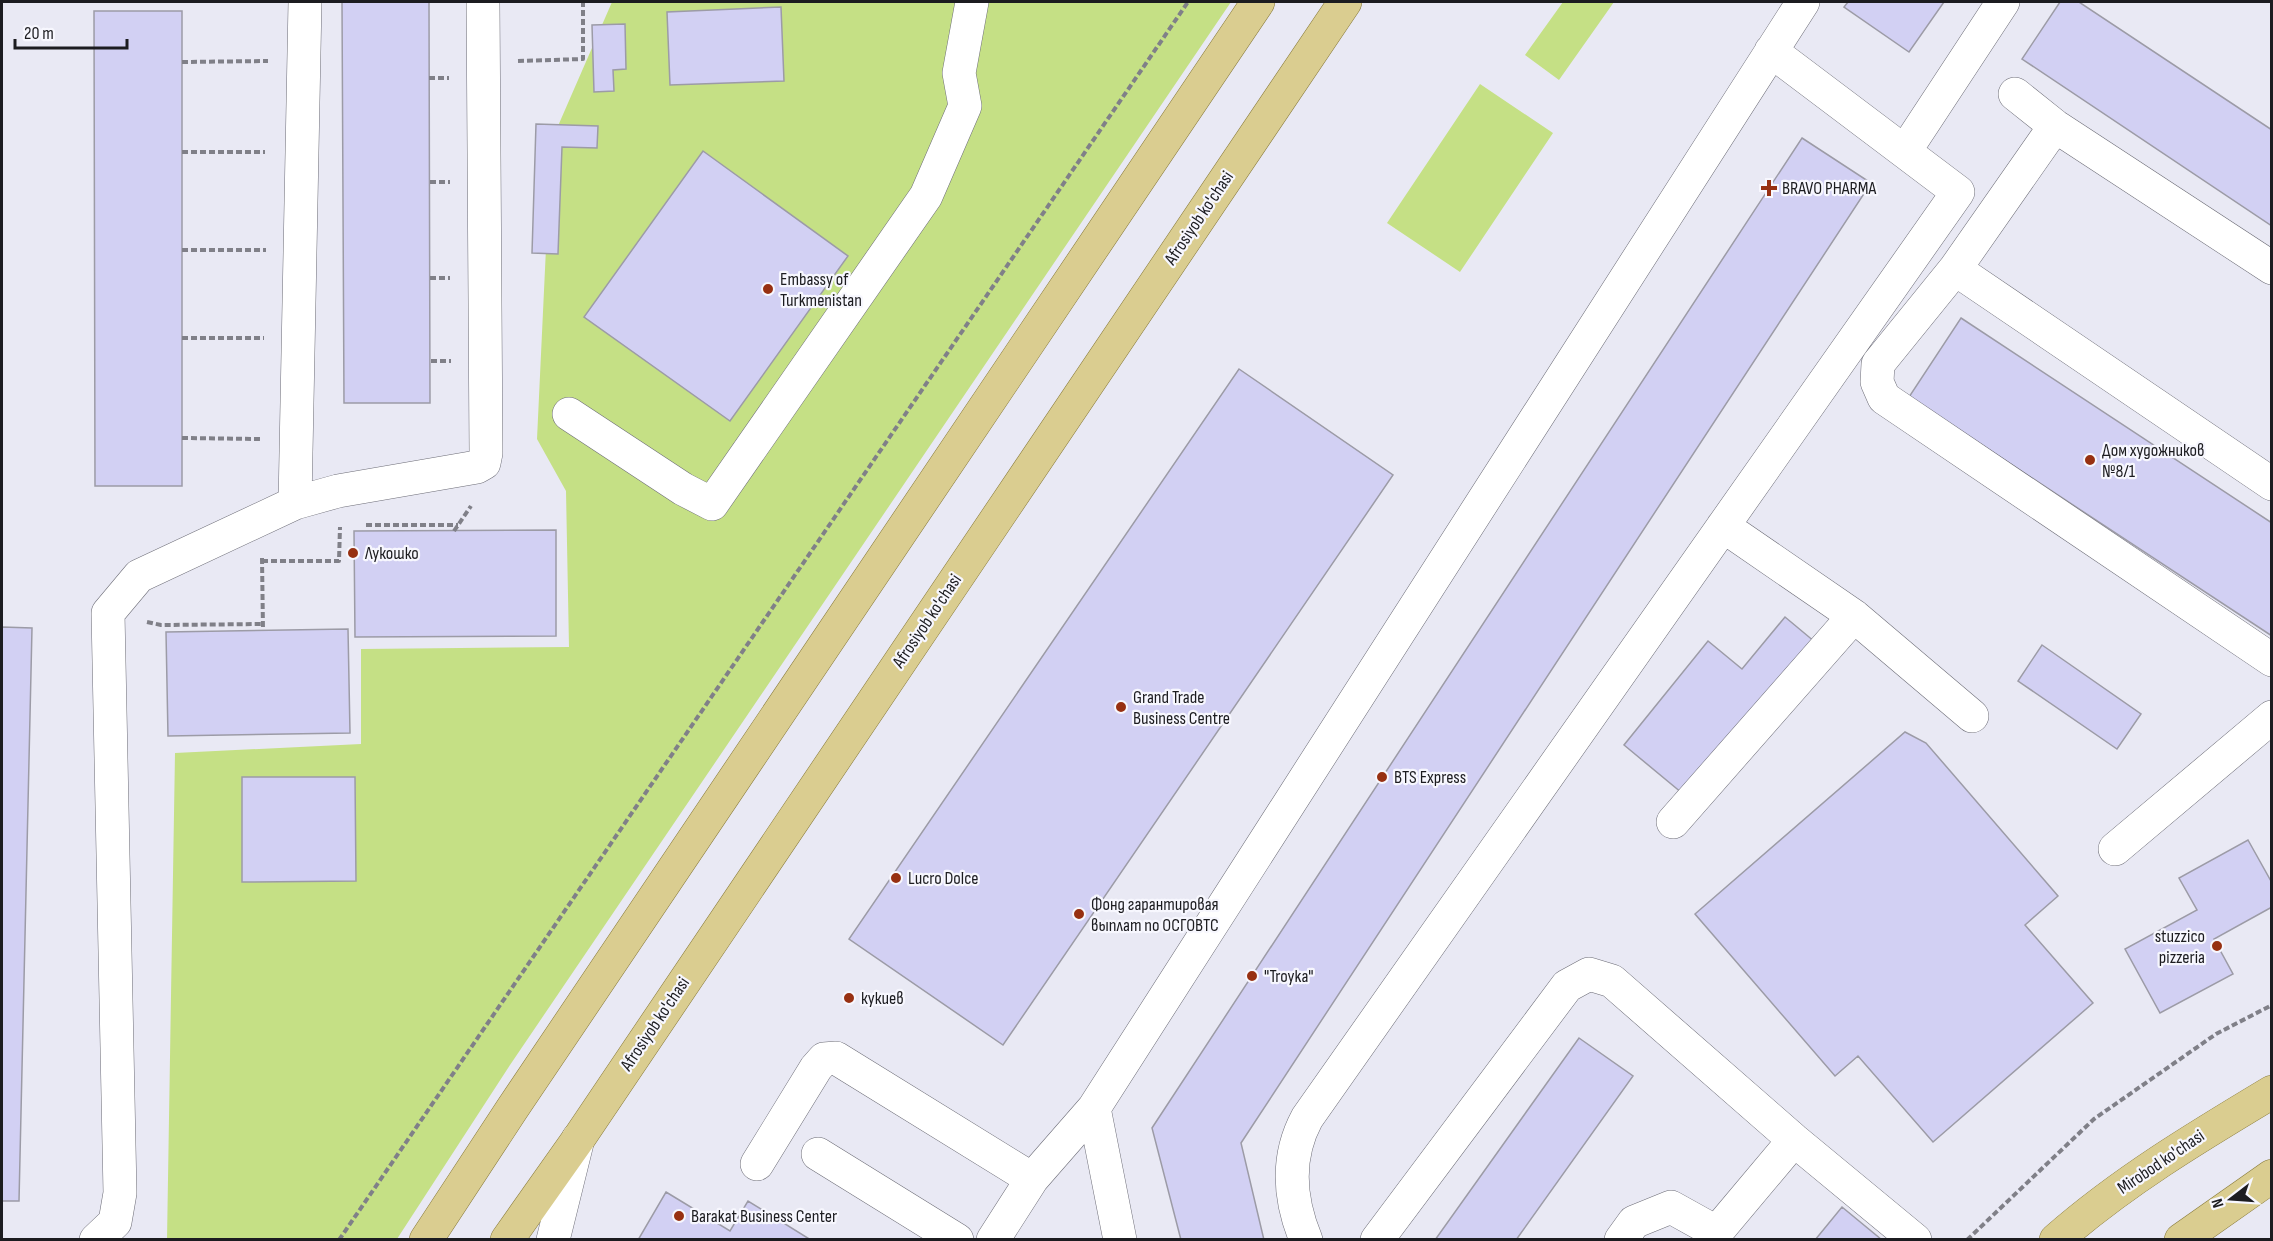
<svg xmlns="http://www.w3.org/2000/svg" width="2273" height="1241" font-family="'Sofia Sans Condensed',sans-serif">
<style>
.green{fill:#c5e085}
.building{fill:#d2d0f3;stroke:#9c9ba6;stroke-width:1.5}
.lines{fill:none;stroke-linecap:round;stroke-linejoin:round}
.minor-casing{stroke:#6d6d77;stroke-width:34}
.major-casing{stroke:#877939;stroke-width:34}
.path{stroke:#808088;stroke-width:4;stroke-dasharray:6 3;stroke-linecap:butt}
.minor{stroke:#fff;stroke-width:33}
.major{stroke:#dacd90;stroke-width:33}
.poi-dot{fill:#973012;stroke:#f7f7fe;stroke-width:2}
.labels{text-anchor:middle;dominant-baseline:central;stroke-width:4.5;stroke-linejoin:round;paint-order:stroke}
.poi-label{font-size:18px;fill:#1c1c20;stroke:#f7f7fe;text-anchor:start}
.street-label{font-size:18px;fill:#1c1c20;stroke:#f7f7fe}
</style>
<rect width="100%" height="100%" fill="#e9e9f4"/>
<!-- green -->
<path class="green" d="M612,2H1231L510,1065L397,1239L167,1240L175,753L361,744V649L569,647L566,491L537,439L551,142Z
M1563,2H1614L1559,80L1525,55Z
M1480,84L1553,133L1460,272L1387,223Z"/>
<!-- building -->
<path class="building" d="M342,2H429L430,403H344Z
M1848,2H1944L1909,52L1844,7Z
M2060,2H2079L2272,130V226L2022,59Z
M781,7L784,81L670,85L667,12Z
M94,11H182V486H95Z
M625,24L626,69L613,70L614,91L594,92L592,25Z
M536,124L598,126L597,148L562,147L558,254L532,253Z
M1802,138L1871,183L1241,1143L1264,1240H1181L1152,1128Z
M703,151L848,256L730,421L584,317Z
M1961,318L2272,523V636L1909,397Z
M1239,369L1393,475L1003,1045L849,939Z
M556,530V636L355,637L354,531Z
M1785,617L1815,642L1688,798L1624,745L1708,641L1742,669Z
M2,627L32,628L19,1201H2Z
M348,629L350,733L168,736L166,632Z
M2042,645L2141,714L2117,749L2018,681Z
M1905,732L1926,743L2058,896L2025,925L2093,1003L1933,1142L1858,1056L1835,1076L1695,914Z
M242,777H355L356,881L242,882Z
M2248,840L2272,883V907L2214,939L2233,974L2160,1013L2125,949L2197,910L2179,878Z
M1579,1038L1633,1076L1516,1240H1435Z
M666,1192L730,1231L748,1201L811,1240H638Z
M1842,1207L1882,1240H1815Z"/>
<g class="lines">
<defs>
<path id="minor" d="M2015,94L2055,126L2272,268
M1905,151L2003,2
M1955,269L2055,126
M569,414L683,489L712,504L926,196L965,106L959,73L972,2
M2272,484L1955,269L1878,364L1877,382L1884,398L2272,660
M295,503L305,2
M1723,526L1854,616L1972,716
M1673,822L1854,616
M2115,849L2272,717
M1094,1108L1120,1240
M818,1154L957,1240
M757,1164L816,1068L824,1059L836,1058L1032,1179
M96,1240L115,1222L120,1193L108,613L139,576L295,503L338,491L477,467L484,463L486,453L483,2
M553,1240L578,1139
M993,1240L1032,1179L1094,1108L1803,2
M1306,1240C1289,1199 1286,1157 1307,1118L1958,192L1771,51
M1377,1240L1567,986L1589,974L1612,981L1794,1140L1915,1240
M1621,1240L1634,1222L1671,1207L1716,1232
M1710,1240L1794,1140"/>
<path id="major" d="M426,1240L512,1109L1258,2
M507,1240L579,1138L1345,2
M2056,1240C2122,1182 2197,1137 2272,1092
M2181,1240L2272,1176"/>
</defs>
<!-- minor casing -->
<use href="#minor" class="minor-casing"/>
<!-- major casing -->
<use href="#major" class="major-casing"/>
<!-- path -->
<path class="path" d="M518,61L583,59V2
M182,62L268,61
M429,78H449
M182,152H265
M430,182H450
M182,250H266
M430,278H450
M182,338H264
M431,361H451
M182,438L260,439
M366,525H458
M454,531L471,506
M262,558L263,630
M262,561H339L340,527
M147,622L161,625L263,624
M339,1240L1188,2
M1967,1240L2094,1119L2216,1034L2272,1005"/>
<!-- minor -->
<use href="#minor" class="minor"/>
<!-- major -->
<use href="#major" class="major"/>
</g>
<!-- markers -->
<g class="poi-dot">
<path d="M1766 179h6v6h6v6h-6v6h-6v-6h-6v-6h6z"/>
<circle cx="768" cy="289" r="6"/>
<circle cx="2090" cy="460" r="6"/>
<circle cx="353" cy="553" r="6"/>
<circle cx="1121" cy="707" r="6"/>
<circle cx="1382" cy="777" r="6"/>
<circle cx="896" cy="878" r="6"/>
<circle cx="1079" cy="914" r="6"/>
<circle cx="2217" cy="946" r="6"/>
<circle cx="1252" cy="976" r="6"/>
<circle cx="849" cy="998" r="6"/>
<circle cx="679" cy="1216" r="6"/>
</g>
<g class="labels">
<!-- poi labels -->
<g class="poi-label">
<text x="1782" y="188">BRAVO PHARMA</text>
<text x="780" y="279">Embassy of<tspan x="780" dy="21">Turkmenistan</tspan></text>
<text x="2102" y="450">Дом художников<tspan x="2102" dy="21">№8/1</tspan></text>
<text x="365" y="553">Лукошко</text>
<text x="1133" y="697">Grand Trade<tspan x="1133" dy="21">Business Centre</tspan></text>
<text x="1394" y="777">BTS Express</text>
<text x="908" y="878">Lucro Dolce</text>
<text x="1091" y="904">Фонд гарантировая<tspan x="1091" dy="21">выплат по ОСГОВТС</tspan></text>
<text x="2205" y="936" text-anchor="end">stuzzico<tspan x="2205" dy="21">pizzeria</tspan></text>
<text x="1264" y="976">"Troyka"</text>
<text x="861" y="998">кукиев</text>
<text x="691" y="1216">Barakat Business Center</text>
</g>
<!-- street labels -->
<g class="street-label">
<text transform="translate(1199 218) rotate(-56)">Afrosiyob ko'chasi</text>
<text transform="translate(927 621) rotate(-56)">Afrosiyob ko'chasi</text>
<text transform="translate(655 1024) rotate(-56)">Afrosiyob ko'chasi</text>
<text transform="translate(2161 1162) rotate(-34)">Mirobod ko'chasi</text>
</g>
</g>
<!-- border -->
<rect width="2273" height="1241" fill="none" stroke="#1c1c20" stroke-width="6"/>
<!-- north arrow -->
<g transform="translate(2231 1199) rotate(253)" stroke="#f7f7fe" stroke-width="4.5" paint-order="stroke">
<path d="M0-4.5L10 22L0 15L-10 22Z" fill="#1c1c20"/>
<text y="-9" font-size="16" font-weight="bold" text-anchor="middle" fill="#1c1c20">N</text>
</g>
<!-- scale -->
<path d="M15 39v9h112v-9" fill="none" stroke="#1c1c20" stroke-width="3"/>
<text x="24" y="39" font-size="18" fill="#1c1c20" stroke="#f7f7fe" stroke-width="4.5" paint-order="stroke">20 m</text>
</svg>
